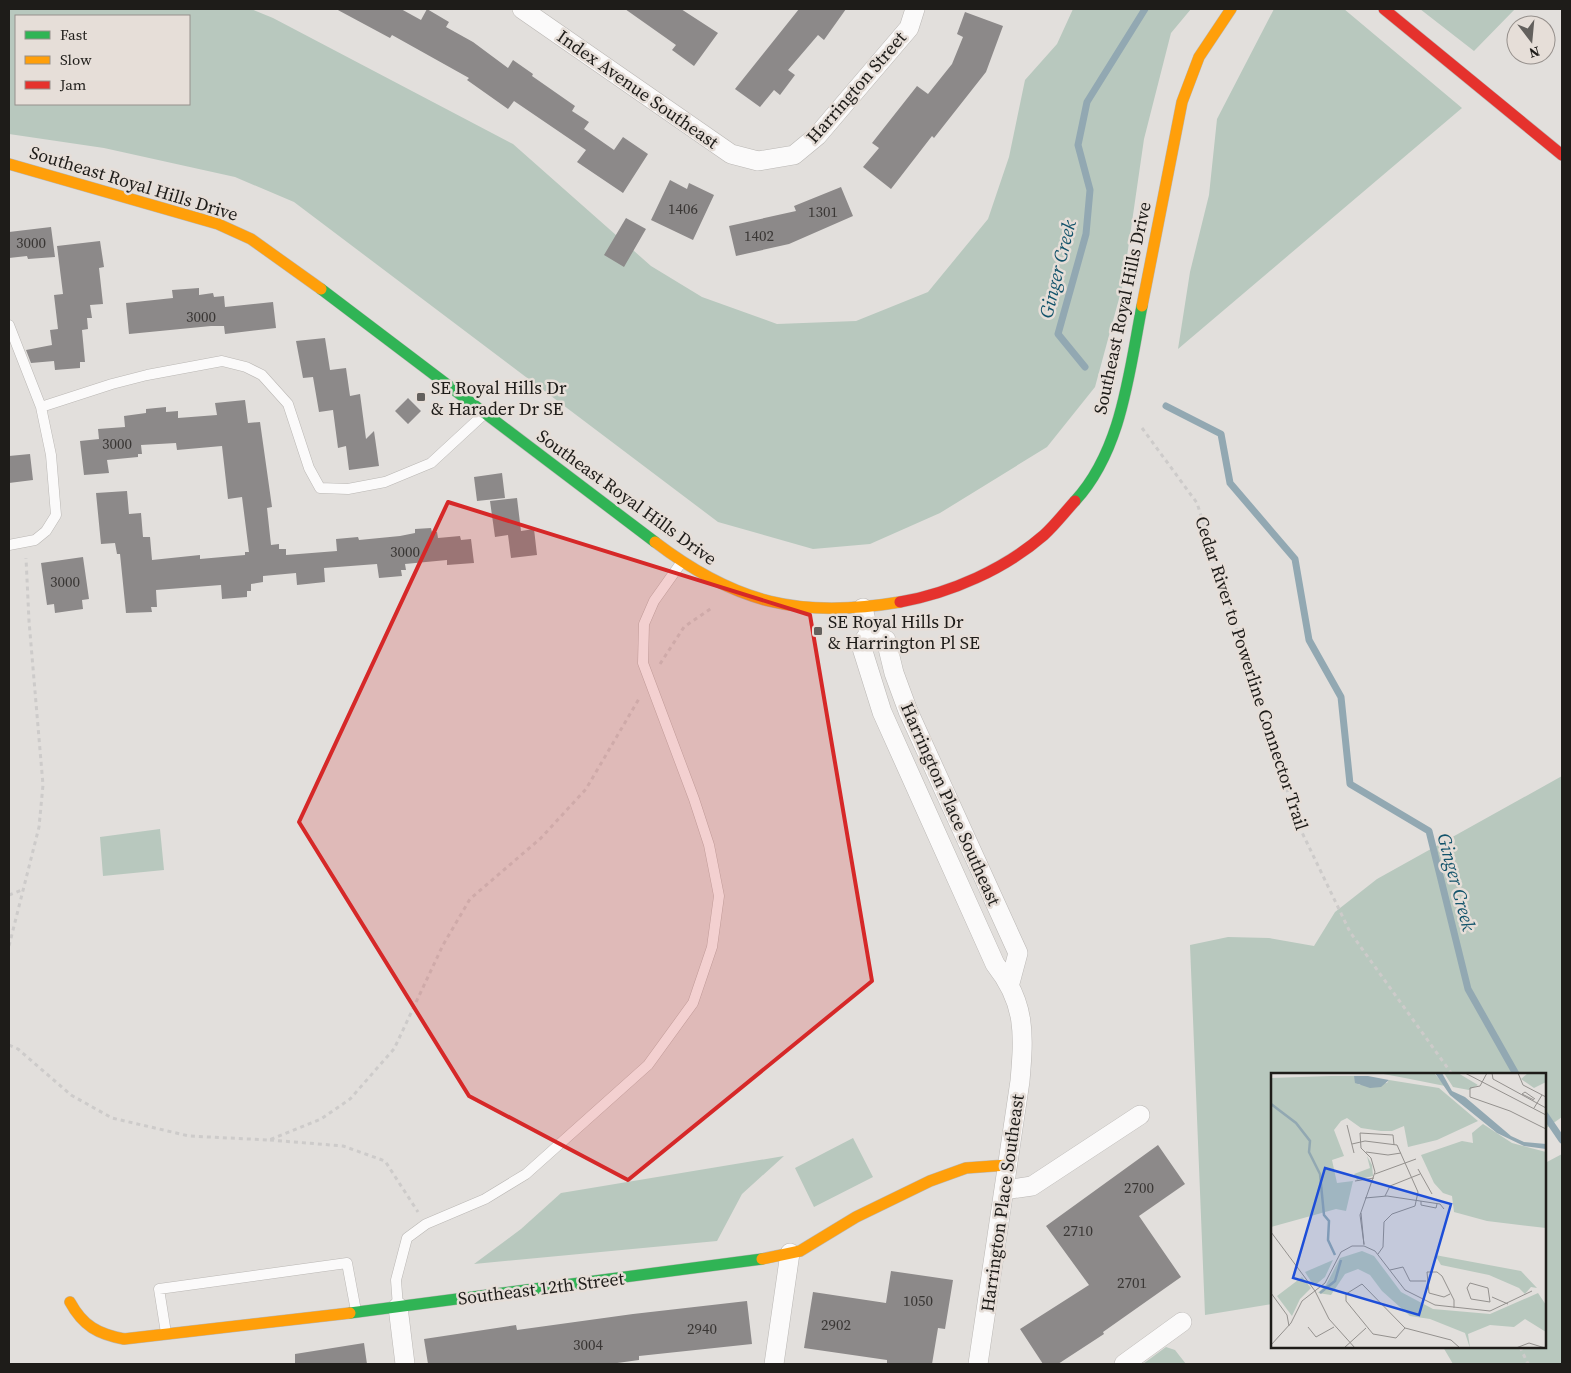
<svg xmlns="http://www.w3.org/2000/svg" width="1571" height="1373" font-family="'Source Serif 4',serif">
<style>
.green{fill:#b8c8be;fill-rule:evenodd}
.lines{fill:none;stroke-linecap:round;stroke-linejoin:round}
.stream{stroke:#92a8b2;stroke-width:7}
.building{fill:#8c8989}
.lane-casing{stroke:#bab7b4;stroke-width:11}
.street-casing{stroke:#bab7b4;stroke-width:20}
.fast-casing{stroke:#bab7b4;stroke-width:12}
.slow-casing{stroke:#bab7b4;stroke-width:12}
.jam-casing{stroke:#bab7b4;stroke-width:12}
.path{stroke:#cdcbca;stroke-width:3;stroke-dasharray:4 4;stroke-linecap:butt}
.lane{stroke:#fbfafa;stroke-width:10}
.street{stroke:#fbfafa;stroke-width:19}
.fast{stroke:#30b455;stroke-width:11}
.slow{stroke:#ff9f0a;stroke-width:11}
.jam{stroke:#e5322d;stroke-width:11}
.marked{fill:#d62828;fill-opacity:0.2;stroke:#d62828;stroke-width:4;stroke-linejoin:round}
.poi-dot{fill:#63605d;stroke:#e6ded8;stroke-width:2}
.labels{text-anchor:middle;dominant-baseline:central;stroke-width:5;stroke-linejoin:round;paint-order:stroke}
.number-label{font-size:15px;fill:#3a3735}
.street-label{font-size:18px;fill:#1e1c19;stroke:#e6ded8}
.poi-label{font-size:18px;fill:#1e1c19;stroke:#e6ded8;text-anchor:start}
.water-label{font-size:19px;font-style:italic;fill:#13536b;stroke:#e6ded8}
.inset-river{fill:none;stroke:#92a8b2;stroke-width:2.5}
.inset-road{fill:none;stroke:#94918e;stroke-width:1}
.view{fill:#1d4ed8;fill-opacity:0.15;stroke:#1d4ed8;stroke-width:2.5}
.inset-edge{fill:none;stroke:#1e1c19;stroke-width:2.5}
</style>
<rect width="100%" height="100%" fill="#e2dfdc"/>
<!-- green -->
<path class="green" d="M9,9H251L273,18L513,144L651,266L702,297L777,324L856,321L928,292L988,219L1009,157L1025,80L1057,44L1073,9H1191L1171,33L1144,139L1123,284L1095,387L1047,447L940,513L870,544L813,549L718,522L294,202L235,177L104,148L9,134ZM16,16H189V104H16Z
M1274,9H1344L1462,108L1178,349L1190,272L1209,195L1217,119Z
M1420,9H1515L1474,51Z
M1562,776V1117L1545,1129V1074H1272V1304L1205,1315L1190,945L1228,937L1269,938L1314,946L1335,912L1377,879Z
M160,829L164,870L103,876L100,837Z
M853,1138L873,1177L814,1207L795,1168Z
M1562,1154V1364H1453L1443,1347H1545V1163Z
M784,1156L742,1194L717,1241L474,1264L521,1229L561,1193Z
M1166,1347L1175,1350L1186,1364H1143Z"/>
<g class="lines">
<!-- stream -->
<path class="stream" d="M1085,367L1058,334L1086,234L1090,190L1078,145L1087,102L1145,9
M1166,406L1221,434L1230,483L1295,559L1309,640L1341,697L1350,784L1429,831L1468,989L1516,1074
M1545,1115L1562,1140"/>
</g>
<!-- building -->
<path class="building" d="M336,9H401L421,20L427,9L449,22L446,27L473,42L508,68L513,60L533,74L532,76L575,106L572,111L589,122L584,129L614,150L623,137L648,154L623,193L577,162L586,150L514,101L508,109L467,80L469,78L392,35L390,38Z
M625,9H681L718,33L694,66L672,50L676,45Z
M799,9H846L824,40L818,35L788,70L795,75L780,95L774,90L760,107L735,89Z
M965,12L1003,26L986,72L934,138L932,136L891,189L863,167L879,148L872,143L917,86L928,94L952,64L963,37L957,34Z
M670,180L687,189L689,183L714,195L693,240L651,220Z
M841,187L853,216L789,244L736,256L729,226L796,211L794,206Z
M626,218L646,229L624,267L604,255Z
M51,227L55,257L28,259L27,256L9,258V232Z
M100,241L104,267L99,268L103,304L90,305L92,318H87L88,329L82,330L85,362H80V368L55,370L54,361L31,363L26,350L52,345L50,330L58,329L54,295L63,294L57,246Z
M199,288V295L213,293L214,297L224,296L225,307L273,302L276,328L225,334L224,326H211L129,334L126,303L173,298L172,290Z
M325,338L330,370L346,368L350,396L360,394L366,439L374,431L379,466L349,470L346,446L338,448L333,410L319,412L313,377L303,378L296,341Z
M408,398L421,411L408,424L395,411Z
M245,400L248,423L260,422L272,507L267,508L271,545L279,544V549H286V555L337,551L336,539L358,537L359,540L400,536L415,533V529L431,528L432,532H437L438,538L460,536L461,540L471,539L474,563L447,565V560L405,564L406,570H401L402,576L379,578L377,564L324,568L325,582L297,585L296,573L263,576V582L251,584V591H247V597L222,599L221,585L156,590L157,607H151L152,612L126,613L120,554H117L115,543L101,544L96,493L127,491L129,514L141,513L143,537H150L152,560L200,555V559L245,555V552H249L242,497L228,499L222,446L177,450L176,443L141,445L142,454H138V457L107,460L109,473L84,475L80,441L99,439L98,429L125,427L124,416L146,413V409L166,407V412L178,411V418L217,415L215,403Z
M30,454L33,480L9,483V456Z
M502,473L505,498L477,501L474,477Z
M517,498L521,531L534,529L537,555L511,558L508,535L495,537L490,501Z
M83,557L89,599L82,600L83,609L55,613L54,604L47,605L41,563Z
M1158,1145L1185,1184L1139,1216L1181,1277L1103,1332L1104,1334L1058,1364H1043L1020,1329L1089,1285L1046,1226Z
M891,1271L953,1280L945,1329L938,1328L932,1364H887V1360L804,1348L813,1292L886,1303Z
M747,1301L752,1344L639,1356V1360L610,1364H428L424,1339L516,1325L517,1330L633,1314Z
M364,1343L367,1364H295V1354Z"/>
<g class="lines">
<defs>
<path id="lane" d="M9,325L41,407L51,455L56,515L46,531L35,540L9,545
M41,407L112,384L147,375L222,361L246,367L262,375L288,404L309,468L320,488L348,489L385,482L431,463L483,415
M398,1307L396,1280L407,1238L426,1224L485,1199L526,1174L648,1065L693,1003L712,947L719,896L709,845L694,799L643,663L644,624L654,601L681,563
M166,1333L159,1289L347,1263L356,1311"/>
<path id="street" d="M522,9L731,154L758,161L794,155L817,136L909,28L915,9
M863,608L869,633L861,645L882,712L995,964C1026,1003 1024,1034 1020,1081L978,1364
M869,633L886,640L894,673L908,711L1018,953L1010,983
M1004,1190L1032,1186L1140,1115
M398,1307L405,1364
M774,1364L790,1253
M1124,1364L1182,1322"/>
<path id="fast" d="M321,289L655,542
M1075,501C1122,450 1129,372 1142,306
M350,1313L762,1259"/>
<path id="slow" d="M9,164L218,224L251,239L321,289
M1142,306L1182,102L1199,57L1231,9
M655,542C735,603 800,619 900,602
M762,1259L800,1251L856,1217L930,1181L966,1168L1007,1165
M70,1302C83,1326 98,1334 124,1339L350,1313"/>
<path id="jam" d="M1384,9L1562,155
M900,602C951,593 1005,569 1044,535C1055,525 1065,512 1075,501"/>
</defs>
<!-- lane casing -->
<use href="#lane" class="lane-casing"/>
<!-- street casing -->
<use href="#street" class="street-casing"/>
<!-- fast casing -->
<use href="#fast" class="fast-casing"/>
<!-- slow casing -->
<use href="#slow" class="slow-casing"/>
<!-- jam casing -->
<use href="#jam" class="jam-casing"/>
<!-- path -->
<path class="path" d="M1142,428L1197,503L1297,822L1350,932L1452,1074
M660,664L684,627L713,607
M9,895L22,890
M9,946L39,827L43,785L29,621L26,558
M9,1045L18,1049L71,1095L112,1118L189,1136L269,1140L321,1119L350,1099L394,1049L443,945L470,899L541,838L586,789L640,697
M270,1140L343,1146L385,1161L418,1212
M1520,1347L1528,1364"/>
<!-- lane -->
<use href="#lane" class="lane"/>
<!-- street -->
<use href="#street" class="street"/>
<!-- fast -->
<use href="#fast" class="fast"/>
<!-- slow -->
<use href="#slow" class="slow"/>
<!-- jam -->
<use href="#jam" class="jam"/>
</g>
<!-- marked area -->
<path class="marked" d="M448,502L810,615L872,981L628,1180L469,1096L299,822Z"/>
<!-- markers -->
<g class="poi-dot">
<rect x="416" y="392" width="10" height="10" rx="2.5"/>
<rect x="813" y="626" width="10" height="10" rx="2.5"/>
</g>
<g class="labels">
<!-- number labels -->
<g class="number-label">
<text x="683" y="208">1406</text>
<text x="823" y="211">1301</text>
<text x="759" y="235">1402</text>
<text x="31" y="242">3000</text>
<text x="201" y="316">3000</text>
<text x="117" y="443">3000</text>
<text x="405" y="551">3000</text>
<text x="65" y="581">3000</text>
<text x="1139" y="1187">2700</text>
<text x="1078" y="1230">2710</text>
<text x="1132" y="1282">2701</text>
<text x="918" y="1300">1050</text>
<text x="836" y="1324">2902</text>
<text x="702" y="1328">2940</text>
<text x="588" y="1344">3004</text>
</g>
<!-- street labels -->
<g class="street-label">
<text transform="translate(856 87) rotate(-49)">Harrington Street</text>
<text transform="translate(638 89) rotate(35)">Index Avenue Southeast</text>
<text transform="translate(134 183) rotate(17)">Southeast Royal Hills Drive</text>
<text transform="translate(1122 308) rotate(-78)">Southeast Royal Hills Drive</text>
<text transform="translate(627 497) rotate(36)">Southeast Royal Hills Drive</text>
<text transform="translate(1252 673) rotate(72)">Cedar River to Powerline Connector Trail</text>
<text transform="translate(951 804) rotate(66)">Harrington Place Southeast</text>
<text transform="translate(1002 1203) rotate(-82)">Harrington Place Southeast</text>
<text transform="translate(541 1288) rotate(-7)">Southeast 12th Street</text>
</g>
<!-- poi labels -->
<g class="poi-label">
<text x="431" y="387">SE Royal Hills Dr<tspan x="431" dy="21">&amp; Harader Dr SE</tspan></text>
<text x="828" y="621">SE Royal Hills Dr<tspan x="828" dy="21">&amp; Harrington Pl SE</tspan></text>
</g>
<!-- water labels -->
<g class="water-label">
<text transform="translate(1057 269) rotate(-76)">Ginger Creek</text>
<text transform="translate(1457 882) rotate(75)">Ginger Creek</text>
</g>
</g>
<!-- overview -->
<g transform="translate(1271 1073)">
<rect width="275" height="275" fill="#e2dfdc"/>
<path d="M107,0H163L174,13L134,5ZM173,0H187L207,12L198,17L182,14ZM257,0H275V9L263,15L250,6ZM60,3H83L88,12L116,10L118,7L168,15L207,48L166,67L137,74L133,53L121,58H110L90,55L76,45L70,48L63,57L73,83L61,87L66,110L82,108L75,138L65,136L0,154V5ZM212,51L241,70L275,79V155L216,148L183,139L181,123L172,120L163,110L150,82L191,68L202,70L201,60ZM96,83L101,92L102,103L86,107L83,101L99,95ZM91,178L103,183L130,219L162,236L219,241L267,220L275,232V259L254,246L243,254L219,252L197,261L199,275L194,260L159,246L139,243L111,218L99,202L87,196L74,201L60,222L47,220L55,212L69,185ZM164,182L250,198L266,215L260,214L254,221L248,215L218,202L170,192ZM62,187L54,204L43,213L34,199ZM31,204L40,215L29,226L21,243L6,223Z" fill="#b8c8be"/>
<path d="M164,0H171L181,18L194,24L240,63L253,69L275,71V76L253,73L226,60L179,22ZM83,3H97L118,7L110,14L99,15L84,10Z" fill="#92a8b2"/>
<path class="inset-river" d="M0,31L25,50L39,68L38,79L49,101L53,142L58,148L57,167L64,182M49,220L64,208L70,187"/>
<path class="inset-road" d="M194,0L275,42M216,0L209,13L199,15V24L239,38L275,56M221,0L222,6L275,35M247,0L252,12L275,24M263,27L251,21L254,19L264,26M263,35L271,22M76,52L83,80M81,71L94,68L126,72L147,119L144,133L121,141L113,149L112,174L107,181M95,79L117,82L130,80M147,96L161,121M104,101L145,86M84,108L103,105M114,123L119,113L149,101M94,125L116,123L169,131L173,136M150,128V132L165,135L166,131M90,140L93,172M0,159L44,218L58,246L84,275M93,171L89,142L104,99L100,85L90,75L89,60L122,62L123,72M119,197L132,194L139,208H155M199,210L217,215L219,229L200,226L196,215ZM0,220L16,242L18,253M179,221L173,224L158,220L156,199H166L171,203L183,227V235M221,224L237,231M37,254L45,264L63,254M134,255L125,265L102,261L75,228V221L91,211L134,255L180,267L189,275M0,272L20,250L31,228L54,210L70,179L81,173H93L104,178L134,217L164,232L219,238L261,218M73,275L95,255M245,275L258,270L274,275"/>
<path class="view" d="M54,95L180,131L148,242L22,205Z"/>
<rect width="275" height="275" class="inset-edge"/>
</g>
<!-- border -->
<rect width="1571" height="1373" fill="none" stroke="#1e1c19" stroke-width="20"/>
<!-- legend -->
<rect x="15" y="15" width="175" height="90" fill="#e6ded8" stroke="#96908c"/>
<rect x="25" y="31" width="25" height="8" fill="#30b455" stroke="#96908c"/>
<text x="60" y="40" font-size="15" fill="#1e1c19">Fast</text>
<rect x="25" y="56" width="25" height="8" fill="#ff9f0a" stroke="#96908c"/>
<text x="60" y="65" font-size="15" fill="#1e1c19">Slow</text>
<rect x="25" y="81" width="25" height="8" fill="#e5322d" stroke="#96908c"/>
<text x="60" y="90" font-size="15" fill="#1e1c19">Jam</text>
<!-- north arrow -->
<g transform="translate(1531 40) rotate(164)"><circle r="24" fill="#e6ded8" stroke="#96908c"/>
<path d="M0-4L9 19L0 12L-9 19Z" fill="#63605d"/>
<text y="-8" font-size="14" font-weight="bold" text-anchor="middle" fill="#1e1c19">N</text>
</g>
</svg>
